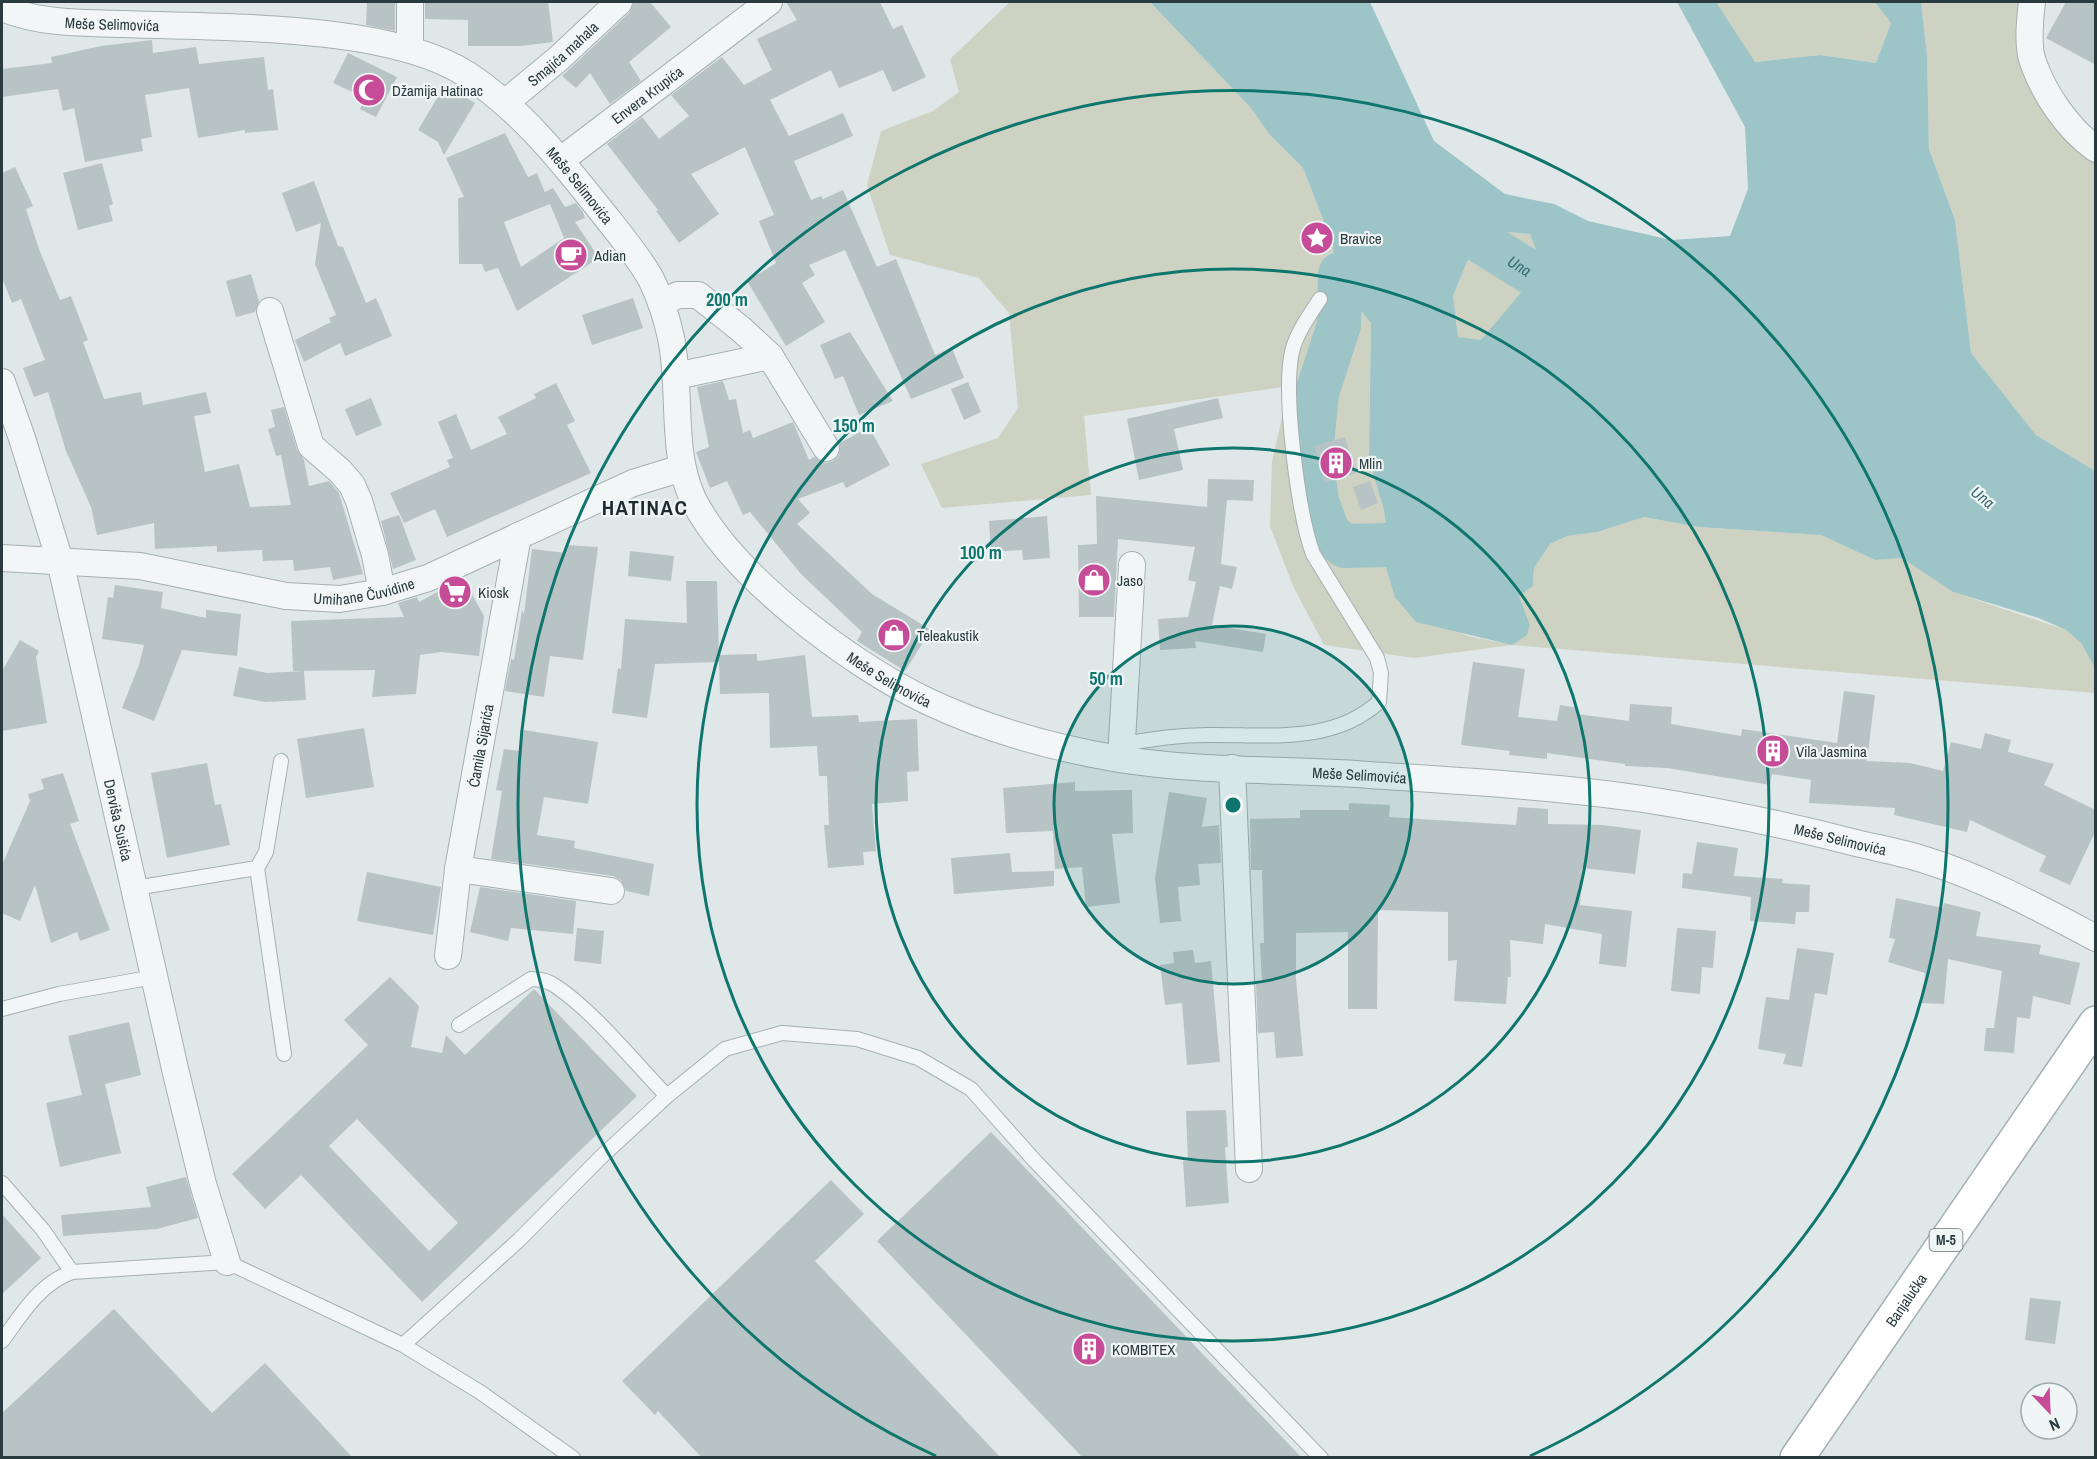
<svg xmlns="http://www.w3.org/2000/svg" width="2097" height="1459" font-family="'Archivo Narrow',sans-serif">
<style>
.green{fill:#cdd2c2}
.water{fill:#9dc4c7;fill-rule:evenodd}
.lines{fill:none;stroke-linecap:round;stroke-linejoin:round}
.river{stroke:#9dc4c7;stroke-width:44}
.building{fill:#b8c3c5;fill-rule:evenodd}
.lane-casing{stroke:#a6b0b2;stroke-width:16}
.street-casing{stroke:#a6b0b2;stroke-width:28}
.primary-casing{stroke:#a0b1b4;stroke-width:36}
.lane{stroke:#f3f6f7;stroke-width:14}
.street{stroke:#f3f6f7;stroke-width:26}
.primary{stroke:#fff;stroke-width:33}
.ring{fill:none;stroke:#0f766e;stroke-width:3}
.labels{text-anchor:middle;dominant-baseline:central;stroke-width:4.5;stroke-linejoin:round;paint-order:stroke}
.shield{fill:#f0f5f6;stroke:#657376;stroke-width:1.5}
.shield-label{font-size:14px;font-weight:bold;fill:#2a3b3f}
.street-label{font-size:15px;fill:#2a3b3f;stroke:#f0f5f6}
.poi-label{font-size:15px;fill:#2a3b3f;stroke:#f0f5f6;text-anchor:start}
.water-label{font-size:16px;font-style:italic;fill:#366b71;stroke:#f0f5f6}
.district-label{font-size:21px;font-weight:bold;letter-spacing:1.5px;fill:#1c2c30;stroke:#f0f5f6}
.centre{fill:#0f766e;stroke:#f0f5f6;stroke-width:3}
.ring-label{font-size:18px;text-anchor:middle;font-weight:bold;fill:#0f766e;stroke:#f0f5f6;stroke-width:4.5;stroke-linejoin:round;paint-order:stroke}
</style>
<rect width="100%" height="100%" fill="#e0e7e8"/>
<!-- green -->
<path class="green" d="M1010,2H1150L1251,108L1269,134L1303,168L1333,245L1335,266L1355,304L1371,323L1369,460L1384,510L1388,545L1386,567L1447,628L1468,636L1512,645L1530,625L1519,596L1533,586L1534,568L1550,544L1567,536L1597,532L1644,517L1698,527L1821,535L1875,560L1902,558L1953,592L2066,630L2081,643L2095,668V693L1512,645L1414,658L1324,645L1293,586L1270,526L1272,462L1289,386L1084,416L1091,495L942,508L921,464L998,438L1018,408L1009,313L979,278L890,255L867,185L881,131L933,111L959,92L950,59Z
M1716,2H1875L1891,23L1876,63L1820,55L1754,62Z
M1921,2H2032V60L2095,149V471L2036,435L1971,353L1955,220L1929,149L1927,56Z
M1496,231L1530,234L1540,259L1524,289L1481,341L1458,337L1453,296L1467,262Z"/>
<!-- water -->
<path class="water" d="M1150,2H1370L1434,141L1505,194L1554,204L1588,221L1671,240L1730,236L1748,189L1745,127L1677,2H1716L1755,62L1820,55L1876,63L1891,23L1875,2H1921L1927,56L1929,149L1955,220L1971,353L2036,435L2095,471V668L2081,643L2066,630L2039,618L1953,592L1902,558L1875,560L1821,535L1698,527L1644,517L1597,532L1567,536L1550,544L1534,568L1533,586L1519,596L1530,625L1527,635L1512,645L1416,622L1395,597L1386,567L1388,545L1384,510L1369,460L1371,323L1355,304L1334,266L1333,245L1303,168L1269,134L1251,108ZM1496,231L1530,234L1540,260L1524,289L1481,340L1458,337L1453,296L1467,262Z"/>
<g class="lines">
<!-- river -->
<g class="river">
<path id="s1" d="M1433,212L1583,305"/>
<path d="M1340,274L1339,325L1317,393L1311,454L1317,502L1329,534L1345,546L1388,545"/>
</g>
</g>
<!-- building -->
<path class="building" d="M367,2H395V31L366,25Z
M425,2H548L553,42L521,46H468V20L425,19Z
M634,2H650L671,27L629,62L641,81L610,104L590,73L576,88L562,76L629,13Z
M786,2H880L893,29L902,25L926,77L893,92L883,70L839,88L831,70L770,100L789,136L843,113L853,136L794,161L811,200L821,196L823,199L843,190L877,267L896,259L935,355L952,348L964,378L911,399L845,250L809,265L815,275L802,283L825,322L786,346L747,281L776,263L759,221L774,215L745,147L691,174L719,214L679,243L656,211L658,210L607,144L642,117L659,139L689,116L671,95L722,57L744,85L772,70L757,39L797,20Z
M2066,2H2096V65L2046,38Z
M152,40L153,53L196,47L199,64L264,57L268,90L273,89L278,130L245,133V130L198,138L189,88L145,95L152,137L141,139L143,151L85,162L74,108L63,111L58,89L2,97V69L52,63L51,57L101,46Z
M348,53L397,77L376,117L360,109L365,98L333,83Z
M445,85L475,103L444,155L438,142L418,130Z
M505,133L528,177L537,173L546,195L545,192L553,188L565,207L576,203L583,212L585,218L575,222L599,258L517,311L498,268L485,272L482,264H459L458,198L464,197L446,158ZM550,204L564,238L521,267L504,222Z
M102,163L113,204L109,206L113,221L78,230L63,173Z
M15,167L33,206L26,209L39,249L60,300L71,296L88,340L83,342L104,399L141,392L143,405L206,392L211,413L194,416L205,472L239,464L250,507L291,505L281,455L276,456L268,429L275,427L271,410L284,407L297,450L304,460L309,486L329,481L339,493L363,574L333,580L330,567L294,571L293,560L263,561L262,550L217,552V546L155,549L154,523L97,535L91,507L66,451L48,392L34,397L23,368L45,360L21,299L12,303L2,278V173Z
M314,181L338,246L343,247L366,303L376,298L392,336L345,356L340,343L304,362L295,340L331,322L329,318L336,315L315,264L321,223L296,232L282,193Z
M251,274L259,301L255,312L236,317L226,281Z
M633,298L643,328L592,345L582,315Z
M850,332L893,401L859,415L843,376L835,379L820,345Z
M723,381L729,400L736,399L743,433L750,430L753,438L793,422L809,460L814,457L826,463L833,461L839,455L840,443L869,427L890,465L846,488L843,482L798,499L810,513L797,524L872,594L931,630L905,671L857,641L862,632L801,574L750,512L743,515L727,481L710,488L696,452L709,447L697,387Z
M968,382L981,412L964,420L951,389Z
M556,383L575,421L567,425L591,473L447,537L435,509L404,523L390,493L450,467L447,460L453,458L438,422L456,414L471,450L507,434L498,417L536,398L534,394Z
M371,398L382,425L356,436L345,409Z
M1218,398L1223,418L1174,429L1183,470L1139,480L1127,419Z
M1345,437L1356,473L1325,483L1314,446Z
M1208,479L1254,480L1253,501L1227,500L1221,564L1237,567L1232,589L1220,586L1212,625L1266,634L1263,652L1195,641L1196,648L1160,650L1158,619L1188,617L1196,582L1188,580L1195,547L1118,539L1114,617H1079L1078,545L1097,544L1096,496L1207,507Z
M1370,481L1378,503L1361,510L1353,487Z
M399,515L416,560L393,569L381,521Z
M1047,516L1050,558L1023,560L1022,550L991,552L989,521Z
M566,545L598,547L583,660L550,656L544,697L505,691L511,659L514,660L522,610L524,614L532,549L566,553Z
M630,551L674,556L671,581L628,576Z
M463,578L484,616L479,656L441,652L420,655L416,694L372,697L375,670L293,671L291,621L404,617L398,603L417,597L419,602Z
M686,581H717L719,655L757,654V661L805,655L812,717L858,715L859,722L917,719L919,771L907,772L908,801L872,804L876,851L863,852L864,865L828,868L824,825H829L827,776H819L817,746L770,748L769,693L720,694L719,662L655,664L647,718L612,713L618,668L621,669L625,619L687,623Z
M115,585L163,592L161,608L206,618V610L241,614L237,656L182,650L154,721L122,708L139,665L144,645L102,639L108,597L113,598Z
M20,640L39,651L36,657L47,723L2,731V671Z
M1473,662L1525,669L1518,717L1557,721L1560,705L1578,708L1577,714L1629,721L1630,704L1672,707L1671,724L1741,736L1742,729L1837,743L1844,691L1875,695L1867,761L1910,763L1943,771L1951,742L1981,749L1985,733L2011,740L2008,752L2054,764L2044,785L2096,810V830L2070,885L2039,871L2046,856L1970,820L1967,832L1894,815L1895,808L1809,803L1811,780L1772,774L1770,785L1667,768L1625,766V764L1547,753V759L1509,755L1510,751L1461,745Z
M239,667L267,673L304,671L306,700L265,702L233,696Z
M364,728L374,787L306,798L297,739Z
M524,730L598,742L588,804L544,797L537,835L575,841L574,848L654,864L649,896L626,891L621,880L613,876L491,859L502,791L496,790L504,749L520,751Z
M207,763L215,805L221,804L230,845L167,858L151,773Z
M63,773L79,821L70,824L110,930L80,941L77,932L51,943L35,885L20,921L2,913V865L30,801L28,794L44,789L41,779Z
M1075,782V791L1132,790L1133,833L1112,834L1120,903L1086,907L1082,867L1055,869L1053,831L1006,833L1003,788Z
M1169,792L1207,798L1202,827L1219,825L1221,863L1198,864L1200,885L1178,887L1181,921L1160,923L1155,878Z
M1349,803L1390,805L1389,817L1516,825L1518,807L1548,809V824L1603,825L1641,830L1635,874L1582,868L1580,905L1632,911L1626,967L1599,964L1602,934L1545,924L1543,944L1510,940L1511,977H1508L1506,1004L1454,1001L1457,960L1448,961V912L1378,910L1377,1009H1348V932L1296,933V979L1303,1056L1276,1058L1274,1032L1258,1033L1256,984L1262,983L1260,943H1264L1262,870H1251L1250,819L1300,818V810H1349Z
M1697,842L1738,848L1734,876L1783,879L1782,883L1810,885L1809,912H1796L1795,924L1750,921L1751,897L1682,888L1683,873L1692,874Z
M1010,853L1012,872L1054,871V886L954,894L951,858Z
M367,872L441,887L433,935L357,921Z
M480,887L576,901L573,934L511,928L508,941L470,932Z
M1896,898L1943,908L1944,903L1981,912L1976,936L2041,945L2039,954L2080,963L2070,1005L2033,996L2030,1019L2017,1017L2014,1053L1984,1051L1986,1028H1994L2002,971L1948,959L1944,1004L1922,1003L1925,973L1888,962L1895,939L1889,938Z
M577,928L604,931L601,964L574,961Z
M1677,928L1716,931L1713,968L1702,967L1700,994L1671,991Z
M1797,948L1834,953L1827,995L1815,993L1802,1067L1783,1064L1786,1054L1758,1049L1766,997L1789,1000Z
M1193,950L1195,963L1211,961L1220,1062L1187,1065L1182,1003L1165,1005L1160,965L1174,963L1173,952Z
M390,977L419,1006L411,1047L442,1053L446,1035L465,1055L534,989L637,1096L422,1302L301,1175L265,1209L232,1174L368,1045L344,1020ZM357,1119L458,1223L429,1251L329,1146Z
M129,1022L141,1075L105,1084L121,1153L60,1167L46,1103L82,1095L68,1036Z
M1226,1110L1228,1147H1225L1229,1203L1186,1207L1183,1161H1188L1186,1111Z
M991,1132L1302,1458H1083L877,1241Z
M186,1177L198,1218L157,1229L63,1236L61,1215L151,1207L146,1187Z
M831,1180L864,1214L815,1261L1001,1458H702L658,1411L655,1415L622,1381Z
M2,1214L41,1258L2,1294Z
M2030,1298L2061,1301L2055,1344L2025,1340Z
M114,1309L212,1413L265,1363L353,1458H2V1413Z"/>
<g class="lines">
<defs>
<path id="lane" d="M1121,745C1149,739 1180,735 1208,735C1267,734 1331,745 1379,702L1381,673L1377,658L1313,554C1298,513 1284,400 1291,357C1294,336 1309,316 1320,299
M257,868L284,1054
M135,888L257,868L266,852L281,761
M2,1009L59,994L154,977
M459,1025L531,979C541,979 549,981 557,987C594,1012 635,1063 667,1096
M2,1183L43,1230L72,1272
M2,1341C22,1314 39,1284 72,1272L227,1262L403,1345L480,1392L573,1458
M403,1345L519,1240L601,1157L667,1096L725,1049L782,1033L857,1039L918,1058L971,1089L1034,1160L1321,1458"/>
<g id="street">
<path d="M2032,2C2030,19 2027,46 2033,62C2044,94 2068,129 2096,149"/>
<path id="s2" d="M2,8C40,24 84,23 125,24C221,28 388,23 468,75C521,110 560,159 599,208C617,231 637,254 651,279C660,297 667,319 671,338C682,390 670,450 693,499C731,575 851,665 927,701C986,729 1054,748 1119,759C1201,772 1286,769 1369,775C1460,781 1552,786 1643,799C1713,810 1783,824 1852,842C1876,848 1901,852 1925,860C1984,878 2041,909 2096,938"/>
<path d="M410,49V2"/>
<path id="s3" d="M505,103L558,59L619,2"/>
<path id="s4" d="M561,160L769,2"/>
<path d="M661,303L678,295H698L742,330L770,356L826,448"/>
<path d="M270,311L311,446L340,471L352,485L359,501L375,555L382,592"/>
<path d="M676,376L770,356"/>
<path id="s5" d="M2,382L22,438L60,561L176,1073L203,1184L227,1262"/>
<path id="s6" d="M2,558L140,566L286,596L340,599L382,592L428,578L633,483L682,468"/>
<path d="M1121,759L1132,565"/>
<path d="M1232,768L1249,1169"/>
<path d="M458,869L611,891"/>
<path id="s7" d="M448,956L458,869L518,536"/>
</g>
<g id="primary">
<path id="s8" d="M1797,1458L2096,1023"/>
</g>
</defs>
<!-- lane casing -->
<use href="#lane" class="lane-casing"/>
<!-- street casing -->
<use href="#street" class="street-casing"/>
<!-- primary casing -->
<use href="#primary" class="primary-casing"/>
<!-- lane -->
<use href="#lane" class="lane"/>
<!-- street -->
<use href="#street" class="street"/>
<!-- primary -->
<use href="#primary" class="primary"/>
</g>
<!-- distance rings -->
<circle cx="1233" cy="805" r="179" fill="#0f766e" fill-opacity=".12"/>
<g class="ring">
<circle cx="1233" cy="805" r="179"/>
<circle cx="1233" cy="805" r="357"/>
<circle cx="1233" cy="805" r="536"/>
<path d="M936 1456A715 715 0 1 1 1530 1456"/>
</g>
<!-- icons -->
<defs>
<symbol id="mosque-disc" viewBox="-11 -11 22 22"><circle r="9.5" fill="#c74c97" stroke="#f0f5f6"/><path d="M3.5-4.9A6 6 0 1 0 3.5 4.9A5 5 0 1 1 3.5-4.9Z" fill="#fff"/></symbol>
<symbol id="sight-disc" viewBox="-11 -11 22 22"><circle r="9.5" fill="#c74c97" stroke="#f0f5f6"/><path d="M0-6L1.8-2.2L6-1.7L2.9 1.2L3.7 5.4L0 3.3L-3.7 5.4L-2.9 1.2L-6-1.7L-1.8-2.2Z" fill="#fff"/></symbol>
<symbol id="cafe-disc" viewBox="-11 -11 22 22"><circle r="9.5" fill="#c74c97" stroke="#f0f5f6"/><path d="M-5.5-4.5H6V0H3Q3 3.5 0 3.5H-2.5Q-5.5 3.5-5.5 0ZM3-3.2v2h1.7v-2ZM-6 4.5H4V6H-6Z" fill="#fff"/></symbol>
<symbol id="building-disc" viewBox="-11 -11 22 22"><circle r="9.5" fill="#c74c97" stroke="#f0f5f6"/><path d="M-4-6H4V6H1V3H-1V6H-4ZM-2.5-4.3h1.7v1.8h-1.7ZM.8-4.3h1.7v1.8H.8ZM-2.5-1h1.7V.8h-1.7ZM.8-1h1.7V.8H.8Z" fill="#fff"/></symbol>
<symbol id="shop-disc" viewBox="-11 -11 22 22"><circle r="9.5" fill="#c74c97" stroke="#f0f5f6"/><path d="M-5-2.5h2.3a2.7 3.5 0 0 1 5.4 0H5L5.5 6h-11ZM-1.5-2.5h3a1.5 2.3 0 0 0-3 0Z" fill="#fff"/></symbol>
<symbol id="supermarket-disc" viewBox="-11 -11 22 22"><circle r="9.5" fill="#c74c97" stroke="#f0f5f6"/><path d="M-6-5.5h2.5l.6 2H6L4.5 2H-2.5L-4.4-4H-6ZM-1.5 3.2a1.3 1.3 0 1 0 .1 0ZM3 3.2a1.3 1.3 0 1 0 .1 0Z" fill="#fff"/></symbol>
</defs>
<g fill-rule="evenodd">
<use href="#mosque-disc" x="350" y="71" width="38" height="38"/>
<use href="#sight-disc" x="1298" y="219" width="38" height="38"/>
<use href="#cafe-disc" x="552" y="236" width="38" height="38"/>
<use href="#building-disc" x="1317" y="444" width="38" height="38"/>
<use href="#shop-disc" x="1075" y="561" width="38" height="38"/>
<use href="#supermarket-disc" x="436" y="573" width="38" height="38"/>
<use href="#shop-disc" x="875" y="616" width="38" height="38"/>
<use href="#building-disc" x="1754" y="732" width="38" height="38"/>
<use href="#building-disc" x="1070" y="1330" width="38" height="38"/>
</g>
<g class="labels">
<!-- shield labels -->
<rect class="shield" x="1929.5" y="1229" width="33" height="22" rx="4.5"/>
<g class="shield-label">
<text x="1946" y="1240">M-5</text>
</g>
<!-- street labels -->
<g class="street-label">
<text stroke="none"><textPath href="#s2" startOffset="112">Meše Selimovića</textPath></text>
<text stroke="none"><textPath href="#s3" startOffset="76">Smajića mahala</textPath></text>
<text stroke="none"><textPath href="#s4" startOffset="108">Envera Krupića</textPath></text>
<text stroke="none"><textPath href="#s2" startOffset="633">Meše Selimovića</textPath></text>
<text stroke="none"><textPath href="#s6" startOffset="366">Umihane Čuvidine</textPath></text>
<text stroke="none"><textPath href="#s2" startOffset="1246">Meše Selimovića</textPath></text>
<text stroke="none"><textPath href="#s7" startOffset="213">Ćamila Sijarića</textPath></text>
<text stroke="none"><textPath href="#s2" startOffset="1732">Meše Selimovića</textPath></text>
<text stroke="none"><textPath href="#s5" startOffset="454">Derviša Sušića</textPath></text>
<text stroke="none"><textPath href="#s2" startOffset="2218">Meše Selimovića</textPath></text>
<text stroke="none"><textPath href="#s8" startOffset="192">Banjalučka</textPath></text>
</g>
<!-- poi labels -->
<g class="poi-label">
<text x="392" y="90">Džamija Hatinac</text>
<text x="1340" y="238">Bravice</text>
<text x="594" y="255">Adian</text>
<text x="1359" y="463">Mlin</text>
<text x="1117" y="580">Jaso</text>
<text x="478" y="592">Kiosk</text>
<text x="917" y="635">Teleakustik</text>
<text x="1796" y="751">Vila Jasmina</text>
<text x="1112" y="1349">KOMBITEX</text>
</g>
<!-- water labels -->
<g class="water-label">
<text stroke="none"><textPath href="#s1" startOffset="102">Una</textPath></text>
<text transform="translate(1983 497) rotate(39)">Una</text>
</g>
<!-- district labels -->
<g class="district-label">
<text x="645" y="507">HATINAC</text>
</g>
</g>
<circle cx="1233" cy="805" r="9" class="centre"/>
<g class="ring-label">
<text x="727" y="306">200 m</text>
<text x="854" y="432">150 m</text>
<text x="981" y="559">100 m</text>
<text x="1106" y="685">50 m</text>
</g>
<!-- border -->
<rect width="2097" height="1459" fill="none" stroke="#2a3b3f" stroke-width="6"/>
<!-- north arrow -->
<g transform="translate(2049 1411) rotate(157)"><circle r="28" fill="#f0f5f6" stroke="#a1abad" stroke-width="1.5"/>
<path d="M0-4.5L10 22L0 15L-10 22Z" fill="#c74c97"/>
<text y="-9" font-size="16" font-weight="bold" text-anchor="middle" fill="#2a3b3f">N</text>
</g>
</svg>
